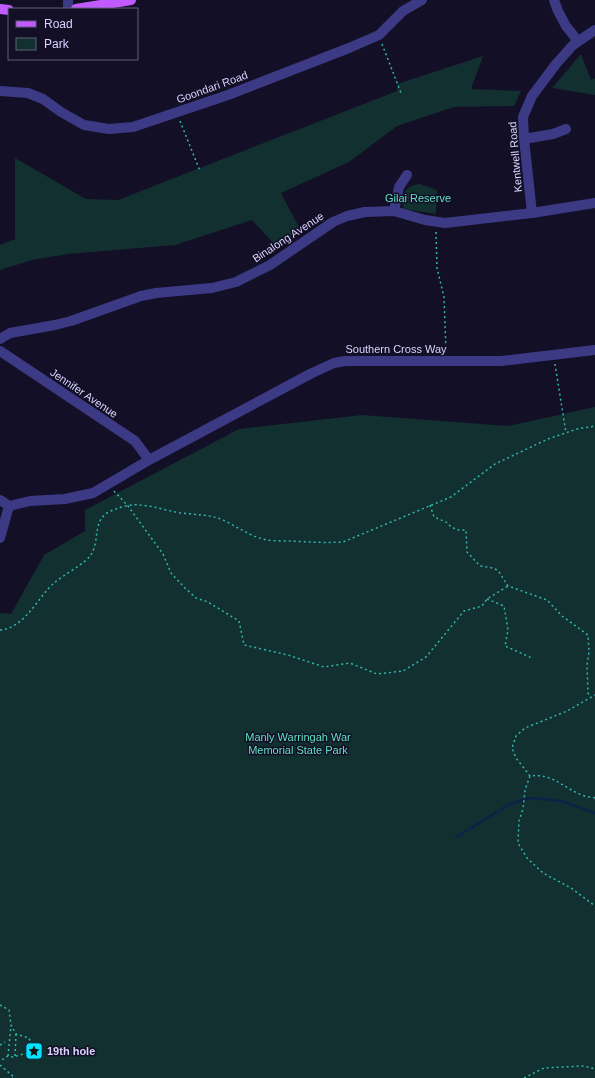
<svg xmlns="http://www.w3.org/2000/svg" width="595" height="1078" font-family="Arial,sans-serif">
<style>
.green{fill:#12302f}
.lines{fill:none;stroke-linecap:round;stroke-linejoin:round}
.stream{stroke:#0c2248;stroke-width:2.5}
.path{stroke:#2fb8b0;stroke-width:1.5;stroke-dasharray:2 3;stroke-linecap:butt}
.minor{stroke:#3d3a85;stroke-width:10}
.major{stroke:#c25bff;stroke-width:10}
.labels{text-anchor:middle;dominant-baseline:central;stroke-width:3;stroke-linejoin:round;paint-order:stroke}
.street-label{font-size:11px;fill:#d9d4ff;stroke:#130f26}
.park-label{font-size:11px;fill:#5fe0c0;stroke:#130f26}
.poi-label{font-size:11px;font-weight:bold;fill:#d9d4ff;stroke:#130f26;text-anchor:start}
</style>
<rect width="100%" height="100%" fill="#130f26"/>
<!-- green -->
<path class="green" d="M581,54L591,80L595,78V95L552,88Z
M483,56L471,89L521,91L514,106L454,107L397,126L349,162L281,193L301,231L277,247L252,220L175,245L68,254L32,260L0,270V245L15,239V158L86,199L118,200L397,91V84Z
M420,184L437,190L436,214L404,209L401,201C404,190 409,185 420,184Z
M595,407V1078H0V613L11,614L44,555L85,531V510L239,429L362,415L508,426Z"/>
<g class="lines">
<!-- stream -->
<path class="stream" d="M456,837L510,804L529,798L562,801L595,813"/>
<!-- path -->
<path class="path" d="M382,44L401,93
M180,121L200,171
M436,232L437,268L444,297L446,351
M555,364L566,433
M114,491L128,506L163,554L171,573L185,588L196,598L208,602L239,621L244,645L288,655L324,667L350,663L377,674L403,671L426,657L464,611L482,606L487,599L508,586
M430,505L434,517L448,523L450,526L457,530H466L467,552L480,566C501,569 496,568 508,586L547,600L562,616L588,635L589,652L587,665L588,693L591,697
M487,599L504,606L508,630L505,646L532,658
M0,630C25,628 37,598 54,583C62,576 84,564 90,556C102,540 89,517 116,509C123,506 132,504 140,505C154,506 168,511 181,513C196,515 209,514 223,520C238,527 251,537 267,540C275,541 284,541 291,541C309,542 326,543 343,542L451,497L495,464L548,439L577,429L595,426
M530,776L516,758L512,748L516,736L525,728L567,711L595,695
M595,798C591,797 586,797 582,795C563,788 553,773 530,776L525,790L523,809L519,821L518,843L527,858L543,873L571,888L595,906
M0,1005L9,1010L11,1025L16,1034L29,1038L34,1051L13,1057L8,1056L0,1061
M0,1045L5,1042
M8,1056L11,1025
M15,1056L16,1034
M0,1065L14,1077L12,1078
M524,1078L544,1068L584,1066L595,1069"/>
<!-- minor -->
<path class="minor" d="M68,0V9
M554,0L558,11L566,26L578,41
M0,91L28,93L43,99L61,112L84,125L109,129L133,127L228,95L349,48L379,35L403,11L422,0
M524,139L553,134L566,129
M394,211L399,187L407,175
M532,213L524,139L523,117L532,96L556,64L573,45L595,30
M0,339L10,333L55,325L71,321L141,296L156,293L212,288L236,282L270,265L333,222L347,216L365,212L394,211L425,220L445,223L532,213L595,203
M0,351L135,441L149,460
M0,500L9,506L30,501L65,499L93,493L149,460L312,373L334,363L345,361H501L595,350
M0,538L9,506"/>
<!-- major -->
<path class="major" d="M0,9L9,10
M76,9L131,0"/>
</g>
<!-- icons -->
<defs>
<symbol id="sight-square" viewBox="-11 -11 22 22"><rect x="-9" y="-9" width="18" height="18" rx="4" fill="#00e5ff" stroke="#130f26"/><path d="M0-6L1.8-2.2L6-1.7L2.9 1.2L3.7 5.4L0 3.3L-3.7 5.4L-2.9 1.2L-6-1.7L-1.8-2.2Z" fill="#111"/></symbol>
</defs>
<g fill-rule="evenodd">
<use href="#sight-square" x="24" y="1041" width="20" height="20"/>
</g>
<g class="labels">
<!-- street labels -->
<g class="street-label">
<text transform="translate(212 87) rotate(-20)">Goondari Road</text>
<text transform="translate(515 157) rotate(-95)">Kentwell Road</text>
<text transform="translate(288 237) rotate(-33)">Binalong Avenue</text>
<text x="396" y="349">Southern Cross Way</text>
<text transform="translate(84 393) rotate(34)">Jennifer Avenue</text>
</g>
<!-- park labels -->
<g class="park-label">
<text x="418" y="198">Gilai Reserve</text>
<text x="298" y="737">Manly Warringah War<tspan x="298" dy="13">Memorial State Park</tspan></text>
</g>
<!-- poi labels -->
<g class="poi-label">
<text x="47" y="1051">19th hole</text>
</g>
</g>
<!-- legend -->
<rect x="8" y="8" width="130" height="52" fill="#130f26" stroke="#625e7d"/>
<rect x="16" y="21" width="20" height="6" fill="#c25bff" stroke="#625e7d"/>
<text x="44" y="28" font-size="12" fill="#d9d4ff">Road</text>
<rect x="16" y="38" width="20" height="12" fill="#12302f" stroke="#625e7d"/>
<text x="44" y="48" font-size="12" fill="#d9d4ff">Park</text>
</svg>
